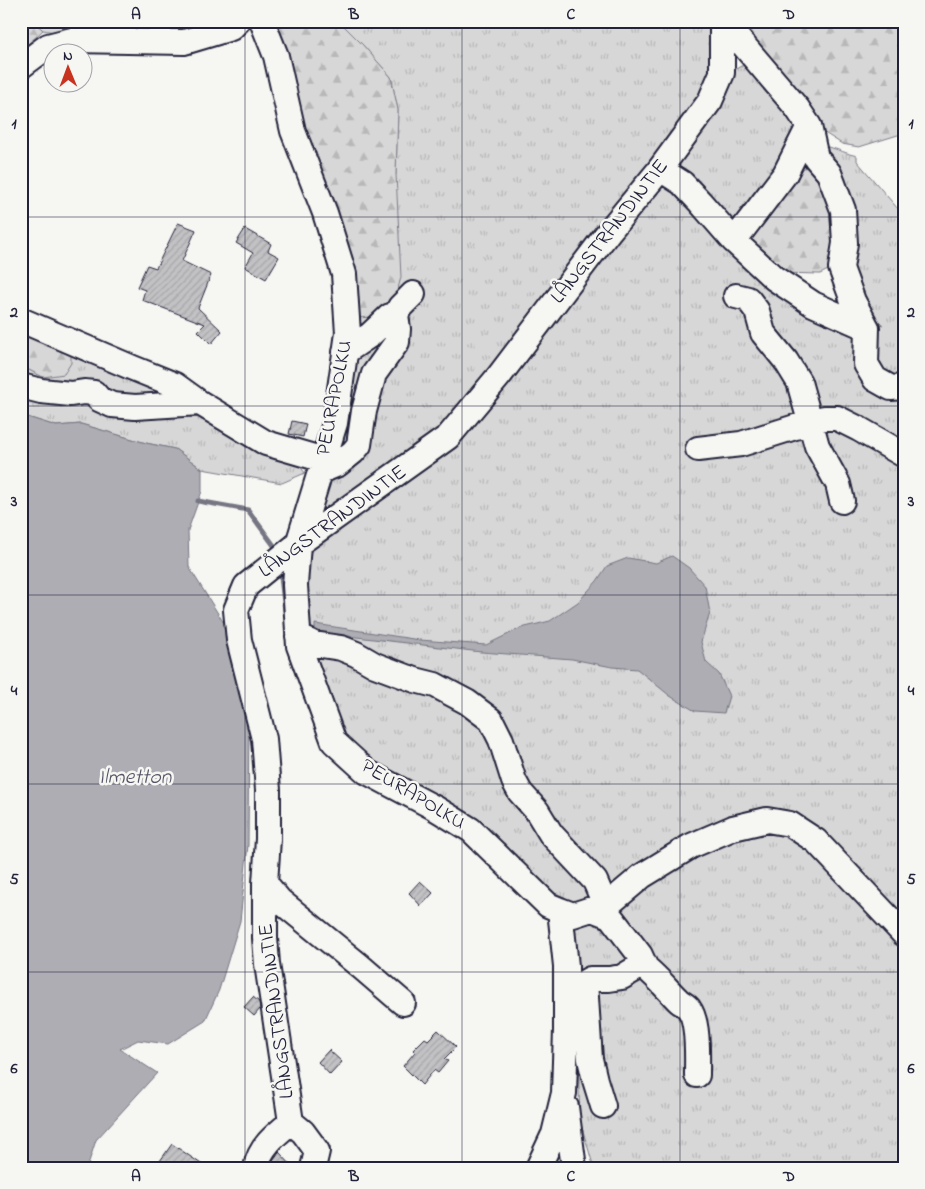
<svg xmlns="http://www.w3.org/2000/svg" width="925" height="1189" font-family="'Indie Flower',sans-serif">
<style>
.grass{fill:url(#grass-tufts);stroke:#7c7c89}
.forest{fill:url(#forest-firs);stroke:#7c7c89}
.water{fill:#adadb3;stroke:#757583}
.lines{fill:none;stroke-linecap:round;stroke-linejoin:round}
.stream{stroke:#757583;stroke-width:5}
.building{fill:url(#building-hatch);stroke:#22223b}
.minor-casing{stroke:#22223b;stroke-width:28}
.minor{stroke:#f6f6f2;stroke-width:24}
.grid{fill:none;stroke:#22223b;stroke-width:1;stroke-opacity:0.55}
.labels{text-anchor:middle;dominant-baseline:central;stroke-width:5;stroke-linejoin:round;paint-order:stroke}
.street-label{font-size:21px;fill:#22223b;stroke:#f6f6f2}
.water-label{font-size:22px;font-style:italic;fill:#535365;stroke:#f6f6f2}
.neatline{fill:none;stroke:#22223b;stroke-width:2}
.grid-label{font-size:16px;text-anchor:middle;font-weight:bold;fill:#22223b}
</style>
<defs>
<pattern id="grass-tufts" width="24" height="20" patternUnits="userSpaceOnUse" patternTransform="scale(1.25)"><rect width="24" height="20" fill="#d7d7d7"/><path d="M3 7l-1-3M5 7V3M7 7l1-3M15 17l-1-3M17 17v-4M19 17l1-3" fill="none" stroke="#b8b8b9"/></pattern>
<pattern id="forest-firs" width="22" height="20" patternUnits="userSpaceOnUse" patternTransform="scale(1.25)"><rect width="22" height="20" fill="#d7d7d7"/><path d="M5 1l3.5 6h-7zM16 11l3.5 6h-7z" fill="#b8b8b9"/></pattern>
<pattern id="building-hatch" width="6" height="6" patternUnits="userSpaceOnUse" patternTransform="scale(1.25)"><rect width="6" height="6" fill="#c2c2c4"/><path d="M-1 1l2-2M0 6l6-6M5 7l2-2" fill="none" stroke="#a6a6a9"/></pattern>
</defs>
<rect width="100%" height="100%" fill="#f6f6f2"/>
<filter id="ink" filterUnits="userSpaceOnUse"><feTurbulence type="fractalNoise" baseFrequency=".02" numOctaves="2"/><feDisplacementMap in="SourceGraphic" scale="10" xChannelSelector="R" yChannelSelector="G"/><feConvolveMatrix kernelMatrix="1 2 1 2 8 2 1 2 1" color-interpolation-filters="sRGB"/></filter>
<g filter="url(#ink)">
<!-- grass -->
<path class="grass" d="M33,21H224L174,36L81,37L43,30Z
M339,21H715L731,72L741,66L752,65L792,114L794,147L737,231L815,298L883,325L863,305L852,282L825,152L828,147C838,149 847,154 857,156V161L904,216V1168H594L580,1121L574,922L549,893L491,836L443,798L404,782L378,768L343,736L316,664L300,587L354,318L396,174L398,110L391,77L362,44Z
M71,347L144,383L219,430L294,458L305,473L282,483L202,469L175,449L146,443L81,424L56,426L21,415V366L43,377Z"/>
<!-- forest -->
<path class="forest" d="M21,21H33L43,30L21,51Z
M271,21H339L362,44L391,77L398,110L396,174L401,277L393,308L376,317L354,318Z
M732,21H904V134H901L859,147L842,144L820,130Z
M812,167L837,207L832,268L820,274L780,273L743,242L796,171L803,168Z
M21,326L71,347V363L64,374L43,377L21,366Z"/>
<!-- water -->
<path class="water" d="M21,415L56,426L81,424L146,443L175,449L202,469V491L188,530L189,567L227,628L249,712L248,845L240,921L219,990L205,1021L168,1044L138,1040L120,1049L157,1073L96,1140L87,1168H21Z
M672,556L689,568L705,586L710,613L701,642L706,662L719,674L729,696L724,713L695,711L670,696L637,669L612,667L572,659L481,652L315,632V624L420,640L486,645L521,628L550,621L578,602L597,581L607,566L628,558L656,563Z"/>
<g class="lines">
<!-- stream -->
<path class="stream" d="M198,501L248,510L278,551
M281,577L285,611"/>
</g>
<!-- building -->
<path class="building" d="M178,223L196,230L182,261L211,275L198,308L222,331L211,344L198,331L205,324L142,300L145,290L137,287L147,265L156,268Z
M245,229L271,244L268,251L279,257L266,279L245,267L253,253L236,243Z
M292,421L306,424L303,437L289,434Z
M420,881L433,893L421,906L409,893Z
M253,997L259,1002L260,1009L254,1016L244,1007Z
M438,1030L456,1047L444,1059L448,1061L438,1073L434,1070L422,1085L403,1066L415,1052L413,1050L425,1038L428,1040Z
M329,1050L342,1062L330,1075L318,1062Z
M172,1144L207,1168H155Z
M279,1152L294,1168H270L273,1160Z"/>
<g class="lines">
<defs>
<path id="minor" d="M262,21L276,56L293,131L325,213L344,274L348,333L335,423L298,544L295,585L299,646L334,742L367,772L435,808L471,830L548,905L560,910L566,966V1030L564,1093L554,1134L538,1168
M723,21L797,108L809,126L816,158L829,173L843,210L845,243L841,268L853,301L867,328
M21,66L48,46L72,40L184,42L231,28L238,21
M660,169L682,183L700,202L734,241L774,278L813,304L867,328L866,364L875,379L891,388L904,387
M734,241L785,174L809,126
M736,296L748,299L757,311L763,333L786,361L799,382L817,446L838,484L842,501
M21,320L133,368L175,385L200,403L266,443L324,460
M345,352L370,335L390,316L396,315
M21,386L41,391L71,394L84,392L94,393L99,399L112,405L135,407L200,403
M698,449L741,444L824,418H837L859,429L904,455
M321,471L338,464L353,452L359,445L364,411L374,374L397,342L398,329L396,315L400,307L413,294
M298,636L314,644L341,648L356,654L375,665L415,680L435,685L467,702L491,720L501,740L514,781L520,792L537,811L551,834L595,881L610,916
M265,883L279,900L360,966L403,1003
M560,910L573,915L610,903L642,876L691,846L733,828L767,820L790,824L816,841L904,934
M597,911L610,916L640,955L646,968
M603,1106L595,1080L590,1059L585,982L590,979H609L622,977L637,968H646C658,978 667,989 677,999C680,1003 687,1005 689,1009C699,1022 697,1059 697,1075
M566,1107L574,1168
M291,1122L267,964L265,938V883L268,839V790L264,739L239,640L236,610L246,586L298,544L448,437L499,376L610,230L657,173L710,101L722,73V21
M256,1168C259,1148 275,1135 291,1122L303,1132L317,1151L313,1168"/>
</defs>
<!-- minor casing -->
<use href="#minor" class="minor-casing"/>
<!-- minor -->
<use href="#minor" class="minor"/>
</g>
</g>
<!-- grid -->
<path class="grid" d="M245,21V1168M462,21V1168M680,21V1168M21,217H904M21,406H904M21,595H904M21,784H904M21,972H904"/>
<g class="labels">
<!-- street labels -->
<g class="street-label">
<text transform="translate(610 232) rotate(-52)">LÅNGSTRANDINTIE</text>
<text transform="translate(335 398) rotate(-79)">PEURAPOLKU</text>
<text transform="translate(333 522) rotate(-36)">LÅNGSTRANDINTIE</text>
<text transform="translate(413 795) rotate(31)">PEURAPOLKU</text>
<text transform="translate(277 1011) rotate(-97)">LÅNGSTRANDINTIE</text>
</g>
<!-- water labels -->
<g class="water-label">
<text x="135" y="778">Ilmetton</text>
</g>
</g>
<!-- margin -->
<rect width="925" height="1189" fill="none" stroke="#f6f6f2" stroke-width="55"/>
<!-- north arrow -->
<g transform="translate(68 68) rotate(359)"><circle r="24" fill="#f6f6f2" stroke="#a1a1a9"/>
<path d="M0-4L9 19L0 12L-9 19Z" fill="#c8321e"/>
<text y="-8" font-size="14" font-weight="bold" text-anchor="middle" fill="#22223b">N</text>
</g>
<rect x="28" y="28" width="870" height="1134" class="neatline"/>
<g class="grid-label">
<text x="136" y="19">A</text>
<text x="354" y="19">B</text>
<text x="571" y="19">C</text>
<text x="789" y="19">D</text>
<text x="14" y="128">1</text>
<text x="911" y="128">1</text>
<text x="14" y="317">2</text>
<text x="911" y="317">2</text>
<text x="14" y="506">3</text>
<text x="911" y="506">3</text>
<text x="14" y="695">4</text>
<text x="911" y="695">4</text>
<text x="14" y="884">5</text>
<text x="911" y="884">5</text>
<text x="14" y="1073">6</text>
<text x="911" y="1073">6</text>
<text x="136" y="1181">A</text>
<text x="354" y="1181">B</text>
<text x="571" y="1181">C</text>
<text x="789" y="1181">D</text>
</g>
</svg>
